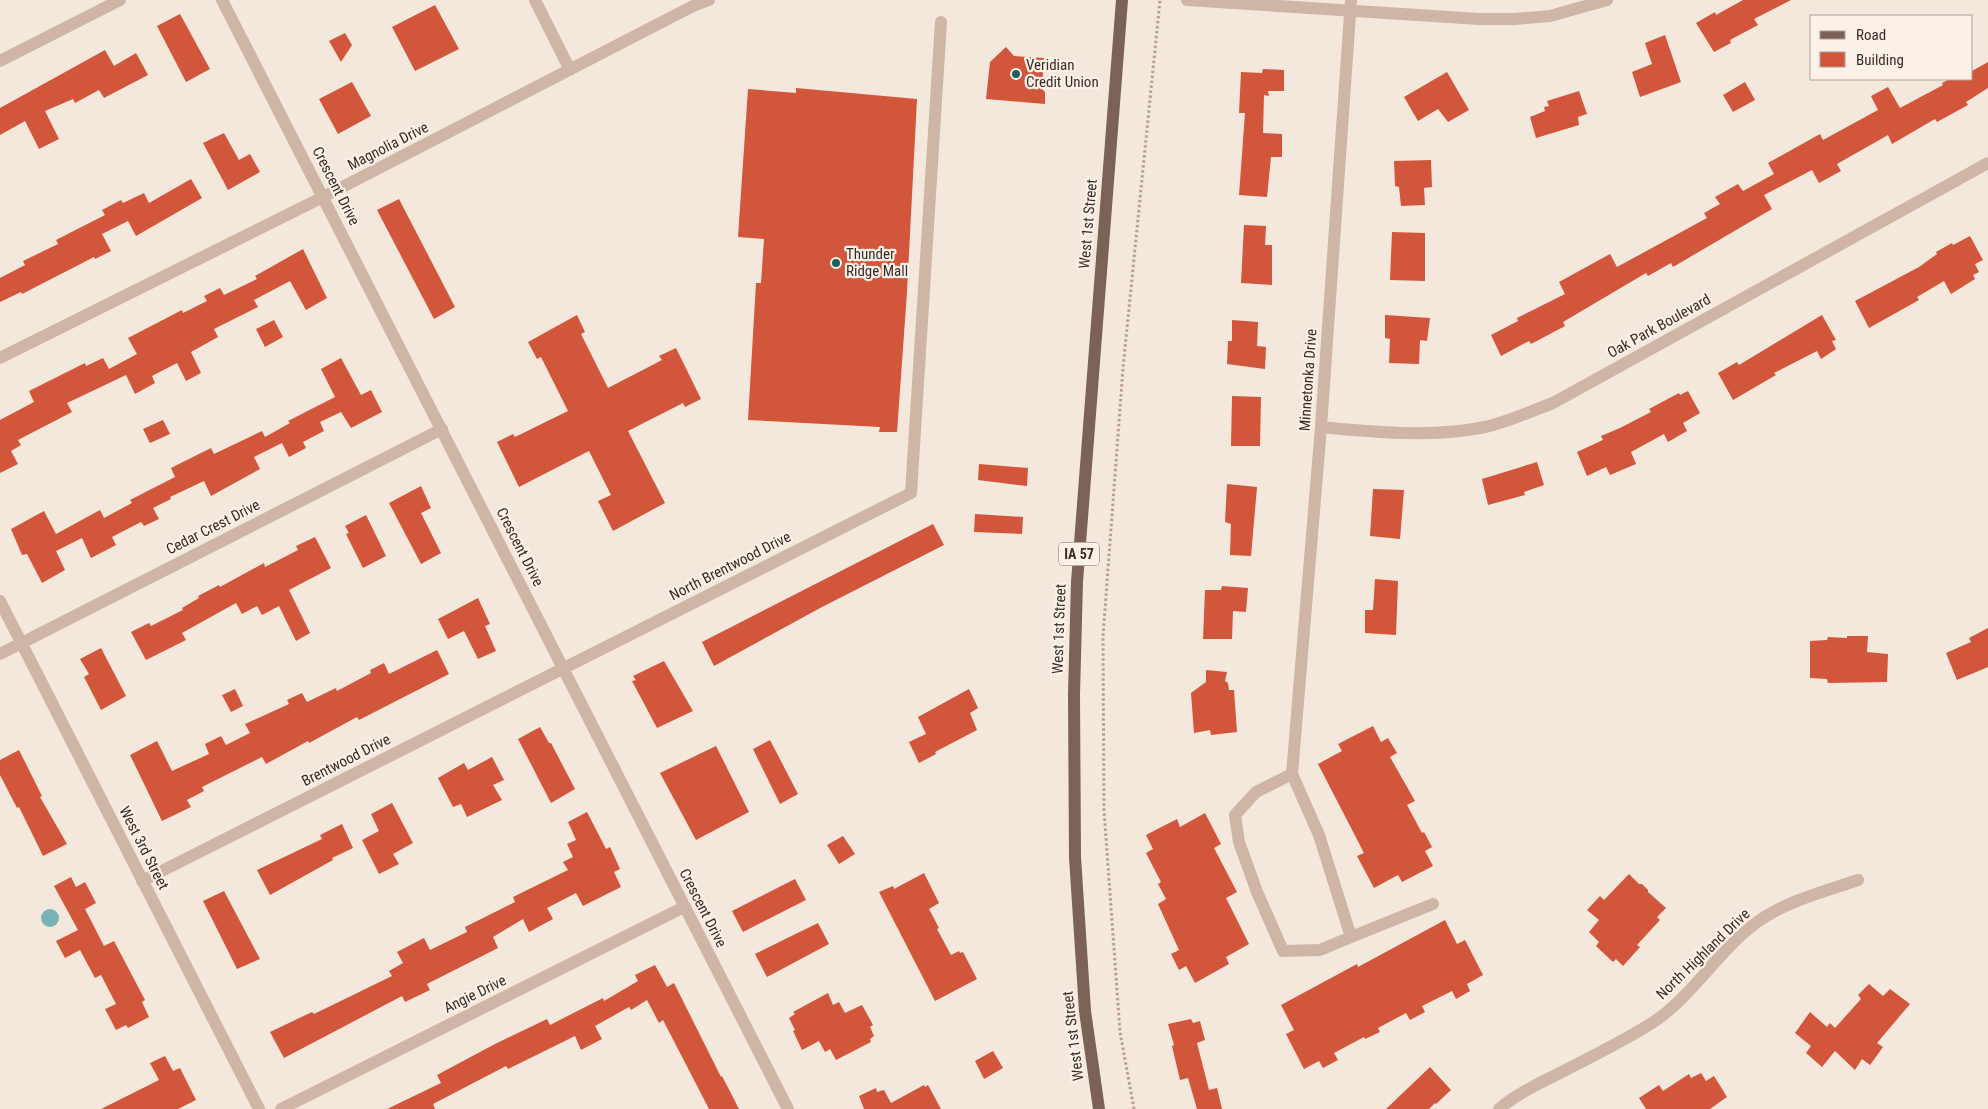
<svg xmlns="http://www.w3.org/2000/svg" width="1988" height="1109" font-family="'Roboto Condensed',sans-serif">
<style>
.water{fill:#77b4b3}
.building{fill:#d2563b}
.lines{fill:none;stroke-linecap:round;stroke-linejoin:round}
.path{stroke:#ba9f8f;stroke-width:3;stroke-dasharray:2.5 2.5;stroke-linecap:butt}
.minor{stroke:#ceb5a5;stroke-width:12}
.major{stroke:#7c6157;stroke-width:12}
.poi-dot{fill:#185f5f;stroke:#fbf1e8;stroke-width:2}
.labels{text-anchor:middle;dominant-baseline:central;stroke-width:4.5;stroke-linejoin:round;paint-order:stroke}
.shield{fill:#fbf1e8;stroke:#736761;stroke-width:1}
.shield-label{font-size:14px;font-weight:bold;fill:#392c27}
.poi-label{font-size:15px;fill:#392c27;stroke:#fbf1e8;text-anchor:start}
.street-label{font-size:15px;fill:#392c27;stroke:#fbf1e8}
</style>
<rect width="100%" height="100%" fill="#f4e7db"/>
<!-- water -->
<path class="water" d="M41 918a9 9 0 1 1 18 0a9 9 0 1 1-18 0Z"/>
<!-- building -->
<path class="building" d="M1743,0H1791L1754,19L1758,25L1730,40L1731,43L1714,52L1696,23L1715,12L1716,15Z
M435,5L459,49L415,71L392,27Z
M180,14L210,69L186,82L157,26Z
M345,33L352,45L341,62L329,41Z
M1665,35L1681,82L1640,97L1632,72L1652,64L1645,43Z
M1006,47L1014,56L1044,58L1042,89L1045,92V104L986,99L990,62Z
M105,50L114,66L136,53L148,75L104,98L99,90L75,103L73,99L45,111L59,139L39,149L25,121L0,135V108Z
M1988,62V88L1966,102L1968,105L1937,122L1935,119L1892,144L1888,135L1837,164L1841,171L1819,183L1812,170L1764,195L1772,209L1673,267L1671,263L1648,276L1646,273L1563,322L1565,326L1531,344L1529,341L1501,356L1491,335L1518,321L1517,318L1565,294L1559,282L1610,254L1617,267L1707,218L1704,213L1720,204L1715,197L1738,184L1743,191L1774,174L1768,163L1820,134L1823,140L1878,110L1871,96L1888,87L1900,108L1943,85L1942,83L1950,79H1972V71Z
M1263,69L1284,70V91H1268L1269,96L1264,95L1263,133L1282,134V157H1271L1267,197L1239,195L1245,113H1239L1241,72L1262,73Z
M1447,72L1469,110L1448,122L1438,109L1418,121L1404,97Z
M352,82L371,116L338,134L319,99Z
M1745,82L1755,100L1733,112L1723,95Z
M796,88L917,99L907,292L897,432H879L880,427L748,420L756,283H761L764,239L738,237L748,89L796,93Z
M1579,91L1587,114L1578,117L1579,125L1536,138L1530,117L1545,111L1544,107L1549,106L1547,101Z
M224,133L239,160L250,154L260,172L228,190L203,143Z
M1431,160L1432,187L1424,188L1425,205L1401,206L1399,187L1395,186L1394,161Z
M191,179L202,198L136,236L128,221L102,234L111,251L95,259L94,257L22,294L21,292L0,302V278L25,265L23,261L58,244L56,240L105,215L102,210L121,200L123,203L144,193L149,203Z
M399,199L455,307L434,319L377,210Z
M1244,225L1266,226L1265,245H1272V285L1241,283Z
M1392,232L1425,233V281L1390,280Z
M1970,236L1983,260L1975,264L1979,272L1973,275L1975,279L1951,294L1944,281L1917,297L1919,300L1869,328L1855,301L1919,267L1937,254L1936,252L1952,243L1953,245Z
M303,249L327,298L306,310L290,281L254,300L258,307L214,329L218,337L191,352L201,373L186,381L177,363L152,376L155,383L135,394L126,375L67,403L72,412L18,440L21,445L11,451L18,464L0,473V420L34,402L29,391L85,363L86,366L103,358L109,369L137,354L128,338L182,310L183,313L207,301L204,296L220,288L224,295L257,279L255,276Z
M577,315L585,332L581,334L608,388L662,360L659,356L676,348L701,399L685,407L683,403L628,431L665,503L613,531L598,501L611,495L589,451L519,487L497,442L513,434L515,437L568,411L541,357L537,359L528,342Z
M1385,315L1430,318L1427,341L1420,340L1419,364L1389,363L1390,339L1385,338Z
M1822,315L1836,340L1832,341L1836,349L1821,359L1817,351L1774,373L1776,375L1733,400L1718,373L1737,362L1739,365Z
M274,320L283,337L265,347L256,329Z
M1232,320L1258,322L1257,346L1266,347L1265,369L1227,364L1228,341H1232Z
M341,358L361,395L371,390L382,412L351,428L341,412L320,422L324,431L303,442L306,448L289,457L282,443L254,457L260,469L211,496L204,481L170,497L171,499L153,508L159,519L144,526L141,522L112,537L116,545L91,558L82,538L56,551L65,570L42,583L27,554L22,555L11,529L44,511L56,534L100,510L104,518L132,503L130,500L175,477L171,468L211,448L214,454L262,431L265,437L290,423L288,421L335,397L321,369Z
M1688,391L1700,413L1683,423L1687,431L1668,442L1664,434L1631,452L1636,464L1610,475L1606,467L1587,476L1577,452L1603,440L1601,436L1620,428L1651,412L1649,409L1679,393L1680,395Z
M1232,396L1261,397L1260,446H1231Z
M163,420L170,434L150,443L143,429Z
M1537,462L1544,485L1524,492L1525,495L1488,505L1482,479Z
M979,464L1028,468L1027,486L978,480Z
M1227,484L1257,487L1251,556L1230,555L1231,524L1225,522Z
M421,486L431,508L421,513L441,553L421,564L389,503Z
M1373,489L1404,490L1400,539L1370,536Z
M975,514L1023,517L1022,534L974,532Z
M366,515L386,556L363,568L346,534L349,533L345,526Z
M933,524L944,545L822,607L714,666L702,642Z
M315,537L331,568L289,590L310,633L296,641L279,606L262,615L257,606L242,614L236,603L182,633L186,640L146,660L131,632L149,623L151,626L183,610L182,608L199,598L198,596L219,585L220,587L264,563L265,567L298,550L296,546Z
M1375,579L1398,581L1396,635L1365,633V610H1373Z
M1222,586L1248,588L1246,612L1233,611L1232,639H1203L1205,590H1221Z
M478,598L490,624L485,626L496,651L478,659L464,631L448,639L438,619Z
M1988,628V667L1957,680L1946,653L1971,642L1969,638Z
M1847,636H1868L1867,652L1888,654L1887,682L1828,683L1827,679L1810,678V641L1827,640L1828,637L1847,638Z
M101,648L126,696L101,710L84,677L89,674L80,659Z
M437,650L449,674L359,720L357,717L309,743L308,741L266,764L262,757L202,787L204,791L187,800L191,807L162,821L130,755L157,741L172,771L209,754L205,744L221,736L226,745L250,733L245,724L289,704L287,700L302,693L307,702L336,688L337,691L371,673L370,670L384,663L389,674Z
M664,661L693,711L657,728L632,681L636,680L633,676Z
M1206,670L1227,672L1225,681L1228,683L1229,690H1234L1237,732L1211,735L1210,730L1194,733L1191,693L1206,682Z
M235,689L243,706L231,712L222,695Z
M969,689L978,708L970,713L977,730L935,752L936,754L919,763L909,742L926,734L918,717Z
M1373,726L1381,742L1388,738L1397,753L1390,757L1415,801L1407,805L1422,833L1424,832L1432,847L1425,851L1433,866L1402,882L1398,875L1374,888L1357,856L1364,853L1318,764L1342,751L1338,744Z
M540,727L549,743H551L575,789L551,803L518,739Z
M770,740L798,794L780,804L753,749Z
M716,746L749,812L696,840L660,773Z
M19,750L42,796L40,797L67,844L43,856L19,807L17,808L0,775V760Z
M492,757L504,780L493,785L502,800L467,817L461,804L453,807L438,778L464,763L468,770Z
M392,803L413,843L393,854L399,864L379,874L362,840L379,831L371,814Z
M587,812L606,849L610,847L620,869L614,872L621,887L583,906L576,893L547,908L553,919L529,932L523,919L493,937L498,948L427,984L430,990L405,1002L402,996L284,1058L270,1032L312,1012L314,1014L392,976L389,971L403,963L397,952L424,938L430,950L467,932L465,927L515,902L513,897L568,870L563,862L573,857L567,844L576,840L568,822Z
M1205,813L1221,844L1214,848L1237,892L1226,898L1249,944L1226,957L1229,964L1195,983L1186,966L1179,970L1171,954L1179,950L1158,904L1166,899L1158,884L1161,882L1146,853L1153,849L1146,835L1177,819L1180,827Z
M342,824L353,848L332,858L333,860L270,895L257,870L322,839L320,835Z
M843,836L855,854L839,864L827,845Z
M924,873L939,903L929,909L939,928L937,929L951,955L959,951L960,953L963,952L977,979L935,1001L879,892L893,886L894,889Z
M1629,874L1639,884H1642L1648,890V892L1666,908L1657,917L1660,920L1637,945L1640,947L1623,966L1616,959L1613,962L1596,946L1599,942L1589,932L1599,920L1587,910L1600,896L1604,900Z
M71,877L76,887L85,882L96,903L85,909L104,946L114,941L145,1000L142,1002L149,1017L128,1028L126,1025L116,1030L105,1009L116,1004L101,975L95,978L80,950L65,958L56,941L78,930L54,886Z
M795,879L806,900L743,932L732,911Z
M224,891L260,959L237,969L203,901Z
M1445,920L1457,944L1465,940L1483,975L1467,984L1470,991L1456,999L1452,991L1422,1006L1425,1012L1410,1020L1406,1013L1378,1028L1380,1032L1365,1039L1364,1037L1334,1053L1338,1060L1323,1068L1319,1061L1304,1069L1286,1034L1294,1030L1281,1005L1357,964L1358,967Z
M818,923L829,944L767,977L755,954Z
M655,965L667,987L674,983L721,1077L722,1076L739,1109H709L663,1020L659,1023L647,1000L631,1010L629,1007L595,1026L602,1039L581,1050L575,1036L508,1069L506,1066L433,1104L435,1109H387L441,1083L437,1075L495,1044L547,1019L550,1025L603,998L604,1001L638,981L635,975Z
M1869,984L1883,996L1890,989L1910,1004L1877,1043L1883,1047L1870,1065L1862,1059L1855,1070L1835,1051L1822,1067L1806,1053L1811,1046L1795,1033L1810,1012L1827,1027L1830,1023L1835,1028L1861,999L1858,995Z
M828,993L833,1005L839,1002L845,1013L862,1005L873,1025L870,1027L874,1036L870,1039L871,1042L836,1060L830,1049L825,1052L819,1041L802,1050L793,1031L795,1030L789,1018L795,1014L793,1012Z
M1191,1019L1193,1023L1200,1021L1205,1040L1197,1043L1209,1090L1217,1088L1222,1109H1197L1188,1078L1180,1080L1172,1046L1174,1045L1168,1024Z
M993,1051L1003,1068L984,1079L975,1061Z
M165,1056L173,1071L180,1068L196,1100L178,1109H101L159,1080L150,1063Z
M1430,1067L1451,1090L1436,1104L1435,1103L1429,1109H1386Z
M1701,1073L1706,1081L1714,1076L1727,1097L1710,1109H1646L1639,1098L1659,1085L1663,1091L1689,1074L1691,1078Z
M924,1085L925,1087L928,1085L941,1109H864L859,1096L876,1088L877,1092L884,1090L891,1103Z"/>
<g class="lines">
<!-- path -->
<path class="path" d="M1134,1109L1120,1032L1104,810L1103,636L1123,368L1160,0"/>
<!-- minor -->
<path class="minor" d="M222,0L788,1109
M535,0L570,70
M1187,0L1479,19H1515L1550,16L1607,0
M0,61L120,0
M0,358L323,197L693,6L709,0
M1321,427C1375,432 1431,438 1485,427C1508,422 1531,411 1553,403L1988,163
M0,601L259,1109
M0,654L442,429
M1292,774L1256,792L1235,815L1239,842L1257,892L1283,951L1320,950L1351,937L1319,835L1292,774L1321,427L1351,0
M142,881L911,493L941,22
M1351,937L1433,904
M281,1109L684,907
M1499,1109C1515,1095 1535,1085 1554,1076C1588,1058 1623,1042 1655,1021C1694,994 1718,951 1756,923C1786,901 1823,892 1858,880"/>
<!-- major -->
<path class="major" d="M1099,1109L1085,1011L1075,857L1074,694L1077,582L1122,0"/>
</g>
<!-- markers -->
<g class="poi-dot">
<circle cx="1016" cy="74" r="5"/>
<circle cx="836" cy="263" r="5"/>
</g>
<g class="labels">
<!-- shield labels -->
<rect class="shield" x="1059" y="542.5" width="40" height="23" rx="4"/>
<g class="shield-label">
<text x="1079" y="554">IA 57</text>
</g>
<!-- poi labels -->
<g class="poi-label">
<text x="1026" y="65">Veridian<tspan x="1026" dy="17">Credit Union</tspan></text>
<text x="846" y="254">Thunder<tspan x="846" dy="17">Ridge Mall</tspan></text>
</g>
<!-- street labels -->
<g class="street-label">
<text transform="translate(388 146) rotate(-27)">Magnolia Drive</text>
<text transform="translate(336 186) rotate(63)">Crescent Drive</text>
<text transform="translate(1088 224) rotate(-85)">West 1st Street</text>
<text transform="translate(1659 326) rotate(-29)">Oak Park Boulevard</text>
<text transform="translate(1308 380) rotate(-86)">Minnetonka Drive</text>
<text transform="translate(213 527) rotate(-27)">Cedar Crest Drive</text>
<text transform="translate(520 547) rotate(63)">Crescent Drive</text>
<text transform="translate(730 566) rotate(-27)">North Brentwood Drive</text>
<text transform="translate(1059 629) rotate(-88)">West 1st Street</text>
<text transform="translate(346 760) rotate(-27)">Brentwood Drive</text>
<text transform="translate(144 848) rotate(63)">West 3rd Street</text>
<text transform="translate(703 908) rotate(63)">Crescent Drive</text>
<text transform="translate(1703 954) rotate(-44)">North Highland Drive</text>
<text transform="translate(475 994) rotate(-26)">Angie Drive</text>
<text transform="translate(1073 1036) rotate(-97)">West 1st Street</text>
</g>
</g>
<!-- legend -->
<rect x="1810" y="15" width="162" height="65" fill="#fbf1e8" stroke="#ada29b"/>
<rect x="1820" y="31" width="25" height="8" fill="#7c6157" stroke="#ada29b"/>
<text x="1856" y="40" font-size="15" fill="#392c27">Road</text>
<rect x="1820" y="52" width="25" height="15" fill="#d2563b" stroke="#ada29b"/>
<text x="1856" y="65" font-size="15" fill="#392c27">Building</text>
</svg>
